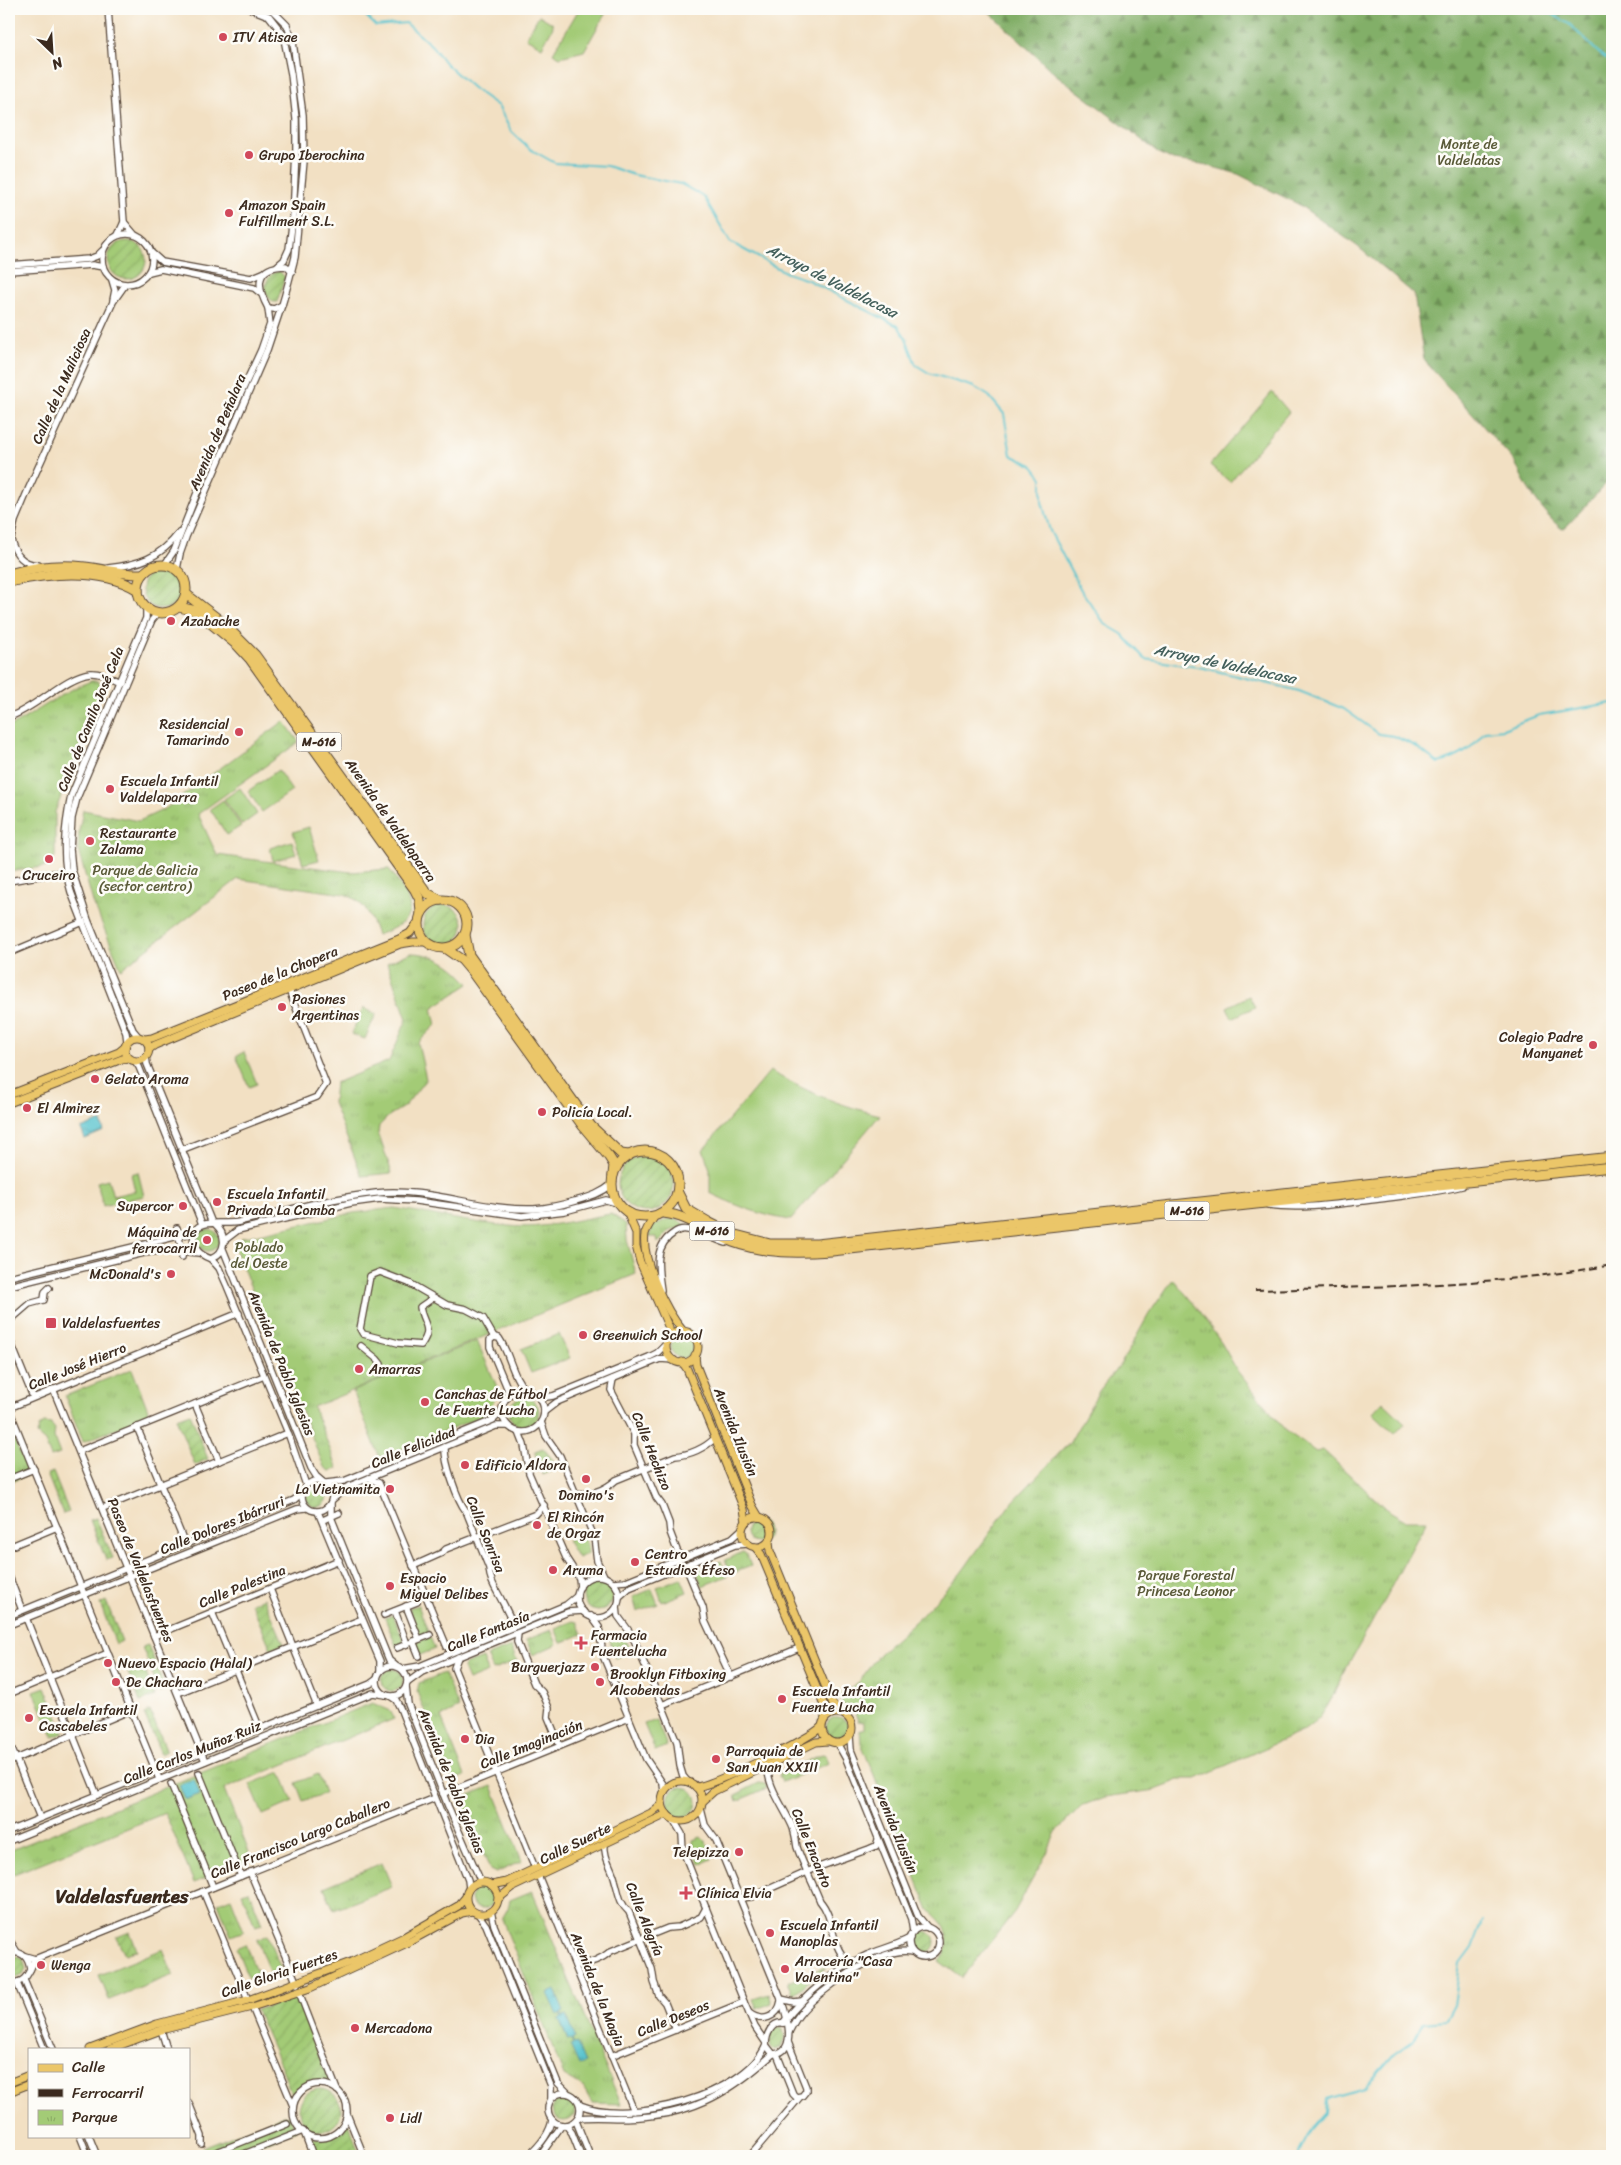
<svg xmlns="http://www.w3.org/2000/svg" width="1621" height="2165" font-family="Sriracha,sans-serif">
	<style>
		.grass { fill: #a3cb76; stroke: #6f7a4a }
		.forest { fill: url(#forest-firs); stroke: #5e6c42 }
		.park { fill: url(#park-tufts); stroke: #6f7a4a }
		.garden { fill: url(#garden-furrows); stroke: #6f7a4a }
		.water { fill: url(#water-ripples); stroke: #487676 }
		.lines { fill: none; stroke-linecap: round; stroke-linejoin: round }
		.stream { stroke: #56c3ce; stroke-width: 2 }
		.minor-casing { stroke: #564537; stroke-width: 8 }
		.major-casing { stroke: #564537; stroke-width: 9 }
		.highway-casing { stroke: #564537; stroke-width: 11 }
		.minor { stroke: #fff; stroke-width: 5.5 }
		.major { stroke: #ebc669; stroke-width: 7 }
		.highway { stroke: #ebc669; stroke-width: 9 }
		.rail { stroke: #3b2a1e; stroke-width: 2; stroke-dasharray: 8 4; stroke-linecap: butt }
		.poi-dot { fill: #d1495b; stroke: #fdfcf7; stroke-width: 2 }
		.labels { text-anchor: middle; stroke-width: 5; stroke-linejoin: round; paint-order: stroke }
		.shield { fill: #fdfcf7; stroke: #75695f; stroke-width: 1 }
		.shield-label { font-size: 12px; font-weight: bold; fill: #3b2a1e }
		.poi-label { font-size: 14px; fill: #3b2a1e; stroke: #fdfcf7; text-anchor: start }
		.park-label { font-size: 14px; fill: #5a5a38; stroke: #fdfcf7 }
		.street-label { font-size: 14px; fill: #3b2a1e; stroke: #fdfcf7 }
		.water-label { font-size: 15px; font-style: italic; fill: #44605c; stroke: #fdfcf7 }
		.district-label { font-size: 19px; font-weight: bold; fill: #3b2a1e; stroke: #fdfcf7 }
	</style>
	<defs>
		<pattern id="forest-firs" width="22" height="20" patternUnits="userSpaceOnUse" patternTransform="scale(1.25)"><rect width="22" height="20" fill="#82af67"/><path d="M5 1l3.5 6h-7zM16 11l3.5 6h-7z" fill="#6c8f54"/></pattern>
		<pattern id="park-tufts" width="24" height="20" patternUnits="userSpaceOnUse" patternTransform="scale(1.25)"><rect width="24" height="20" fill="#a3cb76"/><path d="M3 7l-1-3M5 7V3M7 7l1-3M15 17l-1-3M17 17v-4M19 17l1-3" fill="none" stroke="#8dae66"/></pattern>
		<pattern id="garden-furrows" width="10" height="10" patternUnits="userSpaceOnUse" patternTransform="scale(1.25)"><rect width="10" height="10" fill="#a3cb76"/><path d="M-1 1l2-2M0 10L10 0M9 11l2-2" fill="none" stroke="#8dae66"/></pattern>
		<pattern id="water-ripples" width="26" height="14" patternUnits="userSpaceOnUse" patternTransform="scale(1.25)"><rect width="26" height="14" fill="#56c3ce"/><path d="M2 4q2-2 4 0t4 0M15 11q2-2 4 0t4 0" fill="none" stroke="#489fa7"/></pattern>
	</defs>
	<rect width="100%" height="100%" fill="#fdfcf7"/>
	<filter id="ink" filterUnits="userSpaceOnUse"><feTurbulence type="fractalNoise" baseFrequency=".02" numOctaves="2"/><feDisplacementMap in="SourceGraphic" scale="10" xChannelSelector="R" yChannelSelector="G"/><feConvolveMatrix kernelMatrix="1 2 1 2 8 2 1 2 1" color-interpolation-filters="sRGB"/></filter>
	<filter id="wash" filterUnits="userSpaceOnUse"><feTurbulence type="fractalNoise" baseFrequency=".0096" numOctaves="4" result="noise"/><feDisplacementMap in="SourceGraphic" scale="20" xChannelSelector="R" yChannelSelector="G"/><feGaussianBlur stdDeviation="1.12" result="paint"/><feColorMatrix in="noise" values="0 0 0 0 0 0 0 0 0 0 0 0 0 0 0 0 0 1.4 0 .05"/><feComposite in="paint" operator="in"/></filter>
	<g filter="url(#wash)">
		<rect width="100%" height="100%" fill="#f2e0c3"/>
		<g class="grass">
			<path d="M579 9H608L584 51 560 57 553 53Z"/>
			<path d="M539 15 552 23 553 27 542 47 526 38Z"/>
			<path d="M1272 392 1289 412 1230 482 1210 465Z"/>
			<path d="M278 770 292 791 262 812 248 791Z"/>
			<path d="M240 788 257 814 242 825 224 799Z"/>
			<path d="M223 800 241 826 227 835 210 809Z"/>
			<path d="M309 827 319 860 303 864 293 832Z"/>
			<path d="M292 841 296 854 273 861 270 848Z"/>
			<path d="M1249 996 1255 1007 1232 1018 1227 1007Z"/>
			<path d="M363 1008 376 1014 365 1039 351 1034Z"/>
			<path d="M244 1052 257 1084 249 1087 236 1056Z"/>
			<path d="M770 1071C807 1092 838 1105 880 1115L791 1220C762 1216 737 1206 710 1193V1169L703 1150Z"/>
			<path d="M138 1172 144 1196 103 1206 97 1182 108 1179 113 1196 135 1191 131 1174Z"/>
			<path d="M559 1334 570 1358 531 1373 521 1349Z"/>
			<circle cx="682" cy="1347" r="11"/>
			<path d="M477 1341 498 1389 489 1413 380 1458 353 1391Z"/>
			<path d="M1383 1402 1405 1423 1395 1434 1373 1413Z"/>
			<path d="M44 1423 51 1424 55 1429 54 1438 60 1454 51 1457 45 1442 37 1435 39 1427Z"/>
			<path d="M281 1772 293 1802 263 1815 250 1784Z"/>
			<path d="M318 1774 325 1793 303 1801 296 1783Z"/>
			<circle cx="482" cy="1898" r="11"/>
		</g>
		<path class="forest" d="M986 9H1612V477L1565 528 1562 529C1541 512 1525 486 1515 462L1424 360 1414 294 1357 246 1298 204 1238 174 1202 164 1173 160 1159 153 1054 73Z"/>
		<g class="park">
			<path d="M91 681H98L103 689 55 812V857L48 866 9 872V727C36 713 63 691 91 681Z"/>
			<path d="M284 721 299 742 198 814 217 855 351 872 389 869C414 903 423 919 377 935 370 916 365 901 344 894L238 879 121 969 93 902 78 850 79 831 83 810 139 821 165 809Z"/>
			<path d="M410 953C435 953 454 965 469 984L432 1008 436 1025 418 1043 426 1079 405 1106 390 1115 379 1126 378 1133 392 1173 362 1176 333 1103 335 1083 389 1061 407 1019 387 963Z"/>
			<path d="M394 1208C432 1214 470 1223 509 1226 543 1230 578 1219 611 1214L626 1224 627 1240 636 1274 313 1407 338 1469 330 1471 324 1467 234 1246 241 1238 353 1213Z"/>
			<path d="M667 1219H674L687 1225 670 1231 658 1243 657 1237H649L652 1227Z"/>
			<path d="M1173 1279 1194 1304 1222 1344 1238 1372 1285 1430 1316 1452 1323 1450 1386 1509 1405 1520H1427C1400 1570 1374 1620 1346 1669 1331 1695 1331 1712 1303 1731L1196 1779H1177L1169 1785 1155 1790 1105 1797 1081 1806 1056 1832 1047 1853 1015 1911 962 1978 939 1961C947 1954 950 1939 945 1928 942 1922 934 1915 929 1910L861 1743 860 1729H864V1722L858 1721 854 1711 842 1704 839 1695 859 1682 878 1655 922 1615 961 1573 1009 1506 1070 1442 1099 1391 1122 1362 1149 1314Z"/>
			<path d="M132 1369 150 1415 83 1442 65 1396Z"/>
			<path d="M9 1428 29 1474 9 1483Z"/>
			<path d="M543 1448 554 1461 552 1463 555 1470 543 1475 540 1467 537 1468 535 1451Z"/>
			<path d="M582 1534 587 1545V1554L578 1558 567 1540Z"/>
			<path d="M743 1552 746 1554 751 1566 731 1574 725 1560Z"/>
			<path d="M721 1561 727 1576 702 1586 696 1571Z"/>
			<path d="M681 1578 687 1592 662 1602 657 1587Z"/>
			<path d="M652 1589 658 1604 637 1612 633 1597Z"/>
			<path d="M418 1605 429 1634 420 1637 409 1608Z"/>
			<path d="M393 1615 405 1643 396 1646 385 1618Z"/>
			<path d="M573 1621 577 1622 582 1634 561 1643 555 1628Z"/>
			<path d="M551 1630 557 1644 533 1655 526 1640Z"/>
			<path d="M618 1633 625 1640 631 1652 615 1658 611 1647 610 1636Z"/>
			<path d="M430 1637 435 1649 420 1655 415 1643Z"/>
			<path d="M511 1647 517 1661 493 1670 487 1656Z"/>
			<path d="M483 1658 488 1672 468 1680 463 1668 464 1665Z"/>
			<path d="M143 1666 155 1696 140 1702 128 1672Z"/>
			<path d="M444 1673 459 1708 441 1717 465 1776 453 1780 417 1692 419 1683Z"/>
			<path d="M45 1687 64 1733 53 1737 34 1691Z"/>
			<path d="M372 1703 391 1711 394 1719 224 1789 252 1860 194 1883 165 1813 9 1876V1851Z"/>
			<path d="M656 1720 667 1746 655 1751 644 1724Z"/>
			<path d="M822 1754 826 1755 829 1763 782 1782 779 1776 781 1773Z"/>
			<path d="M759 1783 765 1784 767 1788 737 1801 735 1795Z"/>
			<path d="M492 1786 522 1861 496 1873 490 1870 461 1798Z"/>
			<path d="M701 1837 709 1846 712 1859 700 1864 694 1852 693 1840Z"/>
			<path d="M382 1863 392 1887 334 1910 324 1887Z"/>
			<path d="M249 1891 262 1924 255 1926 242 1893Z"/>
			<path d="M532 1891 621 2104 592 2103 583 2087 564 2076 502 1919 508 1908 510 1900Z"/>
			<path d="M231 1898 244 1931 231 1936 218 1903Z"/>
			<path d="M267 1935 281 1969 270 1974 257 1940Z"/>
			<path d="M245 1944 259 1978 250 1982 236 1948Z"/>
			<path d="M163 1949 173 1975 109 2000 99 1975Z"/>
			<path d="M828 1966 796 1992 793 1993 788 1982Z"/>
			<path d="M769 1994 772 2003 757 2009 753 1999Z"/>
		</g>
		<g class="garden">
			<circle cx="127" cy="260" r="19"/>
			<path d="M279 271 285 277 277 302H273L266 294C264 284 268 273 279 271Z"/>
			<circle cx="162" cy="589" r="20"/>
			<circle cx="443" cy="925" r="20"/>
			<circle cx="646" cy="1184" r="28"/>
			<circle cx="208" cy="1240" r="11"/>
			<circle cx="524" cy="1412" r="15"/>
			<path d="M190 1413 208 1459 195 1465 176 1418Z"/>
			<path d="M53 1472 69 1512 63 1514 47 1474Z"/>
			<circle cx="317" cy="1496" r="11"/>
			<path d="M96 1518 113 1558 106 1560 90 1520Z"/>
			<circle cx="757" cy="1532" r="11"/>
			<circle cx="598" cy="1596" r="15"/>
			<path d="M264 1598 284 1644 271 1649 251 1603Z"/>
			<path d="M106 1601 122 1641 116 1644 100 1604Z"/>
			<path d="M148 1645 166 1690 160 1693 142 1647Z"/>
			<circle cx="392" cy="1680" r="11"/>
			<path d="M150 1711 167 1751 161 1754 144 1714Z"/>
			<circle cx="837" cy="1728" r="11"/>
			<circle cx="682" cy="1802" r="15"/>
			<circle cx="924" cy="1942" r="11"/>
			<path d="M130 1932 137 1950 125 1954 116 1937Z"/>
			<path d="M16 1956 23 1959 26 1969 23 1975 16 1978 9 1977V1958Z"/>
			<path d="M297 1997 324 2069 326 2068 333 2084C315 2077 301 2084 293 2100L283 2071 256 2010Z"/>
			<path d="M778 2027H782L785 2036 781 2047 776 2050 772 2049C768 2041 770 2032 778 2027Z"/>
			<circle cx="320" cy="2110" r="21"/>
			<circle cx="564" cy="2109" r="12"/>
			<path d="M285 2115 289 2116 296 2130 230 2156H183Z"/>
			<path d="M348 2120 360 2156H317L308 2137C324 2142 340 2137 348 2120Z"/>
		</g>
		<g class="water">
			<path d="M101 1121 104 1131 85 1139 81 1129Z"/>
			<path d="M194 1779 200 1794 185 1800 179 1785Z"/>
			<path d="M555 1990 564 2012 561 2013 563 2017 567 2016 575 2037 572 2039 574 2044 577 2043 585 2063 579 2065 570 2045 573 2044 571 2039 568 2040 559 2019 562 2018 560 2014 558 2015 548 1993Z"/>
		</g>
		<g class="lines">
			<g class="stream">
				<path d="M359 9 376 26 406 23 432 46 446 64 474 89 498 106 511 131 530 149 555 163 607 166 634 175 681 184 704 197 730 242 787 273 808 280 898 326 906 338 916 365 929 373 974 387 989 396 1004 414 1011 455 1032 465 1042 478V502L1050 531 1081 590 1105 624 1122 634 1145 659 1204 668 1299 691 1344 709 1379 734 1394 736 1417 747 1438 763C1461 758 1471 749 1485 731L1503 729 1539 715 1612 703"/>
				<path d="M1543 9 1569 24 1601 55 1612 62"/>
				<path d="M1299 2156V2153L1312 2128 1325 2113 1326 2100 1364 2089 1395 2053 1413 2040 1422 2022 1446 2020 1454 2005 1460 1964 1472 1948 1482 1921"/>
			</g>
		</g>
	</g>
	<g filter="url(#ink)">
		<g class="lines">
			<g class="minor-casing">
				<g id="minor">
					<path d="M108 9 124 222 118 235"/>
					<path d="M251 9 269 16 283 34 291 74 296 119V151L293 217 289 249 284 260 277 266"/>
					<path d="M271 9 287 25 293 42 303 115 304 161 295 257C291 273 287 289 282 305L274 309 268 308C256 286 255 266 286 266L292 272"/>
					<path d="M124 222 135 235"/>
					<circle cx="127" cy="259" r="25"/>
					<path d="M153 254 162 262 251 278 263 273"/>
					<path d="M9 265 89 259 97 256 102 251"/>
					<path d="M9 271 92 265 103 267"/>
					<path d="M149 272 161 269 254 288 260 293"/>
					<path d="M112 280 115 290 113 300"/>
					<path d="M11 540C15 554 22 564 38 565"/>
					<path d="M9 547 15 521 28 490 113 302 125 285"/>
					<path d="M165 564 174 551 210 460 261 350 270 324 268 308"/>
					<path d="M108 568C138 565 160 558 179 533"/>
					<path d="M177 569 180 554 186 537 267 350 282 305"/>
					<path d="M9 717C36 708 65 676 90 673 100 672 111 678 120 682"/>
					<path d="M9 881 68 871"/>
					<path d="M9 953 83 922"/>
					<path d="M138 1036 133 1030 88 920 72 870 70 849 72 818 77 798 152 620 158 613"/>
					<path d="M127 1041 126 1033 71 892C61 860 64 829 71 796L146 618V608"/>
					<path d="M146 1057 147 1064 212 1223"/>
					<path d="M135 1061 139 1067 202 1224"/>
					<path d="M181 1150 317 1097 326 1084 289 990"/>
					<path d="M1268 1205C1304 1210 1343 1203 1379 1199 1407 1195 1435 1193 1462 1186"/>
					<path d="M215 1224C227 1235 227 1252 211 1259 197 1254 189 1244 196 1229 205 1219 225 1225 239 1222 284 1211 330 1198 376 1193 429 1187 481 1211 534 1209 548 1208 562 1205 575 1201 589 1197 601 1194 612 1184"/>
					<path d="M177 1228 182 1251V1257"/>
					<path d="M225 1240 238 1230 351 1203 380 1199 416 1201 522 1216 565 1211 606 1200 617 1203"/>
					<path d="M223 1249 311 1468 316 1476 324 1483"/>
					<path d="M211 1259 219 1268 227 1286 288 1433 306 1485"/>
					<path d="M9 1277 195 1232"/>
					<path d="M9 1286 144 1253 168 1250 199 1253"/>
					<path d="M661 1290C658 1269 653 1246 674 1233 678 1230 683 1229 688 1230 701 1232 714 1239 726 1243"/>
					<path d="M433 1298 420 1307C422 1323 434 1328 421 1345L398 1343 363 1334 360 1329 370 1276 380 1272 409 1283 447 1305 466 1309 483 1318 494 1337"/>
					<path d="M14 1317 29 1304 44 1300 45 1292 49 1288"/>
					<path d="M494 1337 490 1340V1347L508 1390 507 1398"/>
					<path d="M494 1337 499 1338C510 1354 512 1377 526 1391"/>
					<path d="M9 1338 33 1397"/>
					<path d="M361 1346 377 1359 381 1364 379 1373"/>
					<path d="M613 1379 611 1390 634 1434V1445L656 1497 662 1505 669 1523 670 1532 678 1553 686 1557"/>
					<path d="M53 1389 205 1761"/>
					<circle cx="523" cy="1411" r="21"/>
					<path d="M540 1398 553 1396 649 1357 657 1353 667 1343"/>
					<path d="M195 1404 219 1461"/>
					<path d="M9 1408 239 1313"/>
					<path d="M9 1409 159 1779"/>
					<path d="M544 1412 557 1402 660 1359 674 1360"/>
					<path d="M541 1422 546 1436 560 1456 594 1537 597 1561 604 1576"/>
					<path d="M137 1427 185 1544"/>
					<path d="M519 1432 524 1445 529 1473 566 1558 579 1578 580 1587"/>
					<path d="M445 1447C444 1461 457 1500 466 1511L489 1568C490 1582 496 1589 502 1601 507 1610 509 1618 516 1626"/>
					<path d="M79 1451 264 1376"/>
					<path d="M369 1478 379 1483 447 1647"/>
					<path d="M9 1479 34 1469"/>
					<circle cx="317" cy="1496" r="15"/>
					<path d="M326 1483 344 1481 493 1420 503 1411"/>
					<path d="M576 1493C589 1496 605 1490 616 1480L675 1456C690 1455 705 1448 715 1438"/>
					<path d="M332 1500 347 1487 496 1426H508"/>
					<path d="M331 1503V1517L389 1660 396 1666"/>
					<path d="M103 1508 288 1433"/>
					<path d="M318 1512 380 1661V1671"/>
					<path d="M323 1520 339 1513"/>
					<path d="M9 1547 57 1527"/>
					<path d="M690 1563 688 1572 703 1608 705 1621 731 1677"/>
					<path d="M413 1566 442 1553 446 1549 536 1514 544 1505"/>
					<path d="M9 1576 22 1610"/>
					<circle cx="598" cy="1597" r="21"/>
					<path d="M613 1582 626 1581 732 1538 742 1529"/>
					<path d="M270 1589 317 1706"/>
					<path d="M619 1597 629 1588 735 1545 748 1544"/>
					<path d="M406 1606 419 1639"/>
					<path d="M617 1606 618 1616 632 1635 662 1705 677 1742 680 1766 683 1776 688 1782"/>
					<path d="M395 1611 407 1644"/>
					<path d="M212 1612 260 1729"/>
					<path d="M384 1615 417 1602"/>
					<path d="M9 1616 294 1500 302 1493"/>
					<path d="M591 1616 599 1627 603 1656 629 1718 646 1759 663 1784 664 1792"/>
					<path d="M26 1618 97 1795"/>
					<path d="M9 1625 297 1509 306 1508"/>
					<path d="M518 1633 517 1642 534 1684 542 1692 549 1708 548 1717 560 1746"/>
					<path d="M154 1636 339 1560"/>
					<path d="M413 1641 419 1656"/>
					<path d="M397 1648 430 1635"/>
					<path d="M458 1657 454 1668 535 1868"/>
					<circle cx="392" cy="1681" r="15"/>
					<path d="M402 1669 420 1666 566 1605 577 1596"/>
					<path d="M407 1683 422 1672 568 1612 583 1611"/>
					<path d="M406 1687 408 1704 448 1806 481 1882"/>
					<path d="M178 1693 362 1619"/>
					<path d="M9 1694 108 1653"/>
					<path d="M390 1696 396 1700 400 1708 468 1880 469 1888"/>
					<path d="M662 1705 799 1648"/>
					<path d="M850 1736 851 1750 918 1916 928 1928"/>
					<path d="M9 1742 40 1818"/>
					<path d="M837 1743 846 1759 911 1919 913 1932"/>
					<path d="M9 1762 131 1710"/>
					<path d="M769 1764C763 1781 787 1812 793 1828 795 1834 796 1840 797 1847 803 1865 813 1883 820 1901 836 1919 830 1953 852 1963"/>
					<path d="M199 1773 241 1876"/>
					<path d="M171 1784 213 1887"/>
					<path d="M443 1794 629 1718"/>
					<path d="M701 1809 705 1825 716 1840 781 1999 794 2002 802 2001"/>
					<path d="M673 1819 682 1834 683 1851 744 2002 755 2027 766 2043"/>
					<path d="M9 1831 370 1684 377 1679"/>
					<path d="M9 1841 373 1693 386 1695"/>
					<path d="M605 1843C603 1857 612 1867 615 1880 619 1893 619 1903 629 1912L652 1969 654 1982 659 1996 665 2003 676 2030"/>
					<path d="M250 1872 297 1984"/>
					<path d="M538 1875 634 2111"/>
					<path d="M203 1891 248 2000"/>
					<path d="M740 1898 751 1897 816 1868 869 1849 876 1846 878 1840"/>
					<path d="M491 1911 494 1925 558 2083 567 2092"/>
					<path d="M478 1914 486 1925 551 2086V2098"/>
					<circle cx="924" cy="1942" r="15"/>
					<path d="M9 1939 17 1952"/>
					<path d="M9 1953C22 1951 28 1956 30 1969"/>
					<path d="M25 1956 35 1959 435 1798"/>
					<path d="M575 1965C588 1964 601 1960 611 1951L668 1928 679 1927 701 1917 706 1908"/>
					<path d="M24 1980 53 2049"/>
					<path d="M9 1982C26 1985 29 1972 35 1959"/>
					<path d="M17 1983 44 2049"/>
					<path d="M299 1992 337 2090"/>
					<path d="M781 1999C786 2013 799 2053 773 2054L766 2045C766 2034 772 2021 784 2023"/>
					<path d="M252 2007 293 2106"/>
					<path d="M749 2013C762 2023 778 2018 781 2001"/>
					<path d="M783 2023C805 1995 834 1970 867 1955 881 1949 896 1946 910 1938"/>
					<path d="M161 2030 167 2049"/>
					<path d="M789 2032C792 2026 795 2020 799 2015 817 1991 882 1945 912 1952"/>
					<path d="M777 2054 793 2094 796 2097 802 2096 806 2091V2087L788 2042"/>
					<path d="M611 2056 744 2002"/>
					<circle cx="320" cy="2111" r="27"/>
					<circle cx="564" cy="2109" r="16"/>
					<path d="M189 2103 202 2136V2144"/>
					<path d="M580 2105C629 2125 745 2096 766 2045"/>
					<path d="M347 2114 364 2156"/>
					<path d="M578 2118C598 2116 619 2119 640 2117 696 2113 732 2091 773 2054"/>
					<path d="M576 2121 590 2156"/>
					<path d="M566 2125 572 2133 581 2156"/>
					<path d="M304 2132 313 2156"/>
					<path d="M80 2136 88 2156"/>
					<path d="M89 2136 97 2156"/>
					<path d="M207 2156 287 2124"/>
					<path d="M239 2156 303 2131"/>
					<path d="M528 2156C538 2147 550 2134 552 2120"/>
					<path d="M540 2156 562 2125"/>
					<path d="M750 2156 800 2097"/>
				</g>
			</g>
			<g class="major-casing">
				<g id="major">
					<circle cx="137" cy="1049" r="12"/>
					<path d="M145 1039 152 1038 399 939 410 933 419 921"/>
					<path d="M149 1049 155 1045 400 944 413 942H426"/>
					<path d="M9 1095 119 1052 125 1047"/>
					<path d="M9 1103 122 1059 128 1058"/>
					<path d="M627 1212 636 1233V1246L640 1262 669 1328 670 1337"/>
					<path d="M655 1216C651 1222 647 1227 645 1234 641 1260 666 1311 683 1331"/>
					<circle cx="682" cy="1347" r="16"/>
					<path d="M695 1355 696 1365 752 1505 759 1517"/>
					<path d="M682 1362 687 1369 744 1509 746 1522"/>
					<circle cx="757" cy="1532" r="15"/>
					<path d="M769 1541 770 1551 833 1705 841 1713"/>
					<path d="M755 1547 761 1554 825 1708V1718"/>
					<circle cx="837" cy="1728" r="15"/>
					<circle cx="682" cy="1801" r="20"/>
					<path d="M696 1787C713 1785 810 1739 821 1727"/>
					<path d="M702 1802 714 1791 816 1742 828 1741"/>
					<circle cx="482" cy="1898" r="16"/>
					<path d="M492 1885 507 1882 651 1813 662 1804"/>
					<path d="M498 1899 513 1887 667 1814"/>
					<path d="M90 2049 157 2024 248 2000 351 1962 402 1938 458 1906 465 1898"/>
					<path d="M110 2049 161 2030 252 2007 310 1988 407 1943 462 1913 472 1911"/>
					<path d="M9 2083 29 2075"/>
					<path d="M9 2092 29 2084"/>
				</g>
			</g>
			<g class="highway-casing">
				<g id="highway">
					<circle cx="162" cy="589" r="24"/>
					<path d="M9 574C33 567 60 564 85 567 105 569 123 575 143 574"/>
					<path d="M9 582C49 573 101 567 138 590"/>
					<path d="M186 594 222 622 255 655 427 893 440 900"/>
					<path d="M179 607 196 611 237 645 250 659 415 890 420 900 421 913"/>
					<circle cx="443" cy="924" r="24"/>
					<path d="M465 935 469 955 591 1126 621 1154 629 1155"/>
					<path d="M446 949 462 960 472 972 583 1126 609 1157 614 1165 613 1175"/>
					<circle cx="645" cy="1184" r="33"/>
					<path d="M678 1193 686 1209 710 1223 732 1234 770 1244H817L1612 1157"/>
					<path d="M663 1213C690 1216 709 1233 733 1242 766 1254 798 1253 832 1251L1256 1204 1612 1167"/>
				</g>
			</g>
			<use href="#minor" class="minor"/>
			<use href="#major" class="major"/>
			<use href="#highway" class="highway"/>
			<path class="rail" d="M1255 1290C1375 1287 1494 1286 1612 1265"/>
		</g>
	</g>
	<g class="poi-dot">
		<circle cx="223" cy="37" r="5"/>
		<circle cx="249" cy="155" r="5"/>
		<circle cx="229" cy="213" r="5"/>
		<circle cx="171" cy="621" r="5"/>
		<circle cx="239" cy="732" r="5"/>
		<circle cx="110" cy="789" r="5"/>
		<circle cx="90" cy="841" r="5"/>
		<circle cx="49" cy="859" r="5"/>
		<circle cx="282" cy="1007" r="5"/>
		<circle cx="1593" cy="1045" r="5"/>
		<circle cx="95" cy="1079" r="5"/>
		<circle cx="27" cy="1108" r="5"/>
		<circle cx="542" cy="1112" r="5"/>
		<circle cx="217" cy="1202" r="5"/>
		<circle cx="183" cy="1206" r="5"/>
		<circle cx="207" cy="1240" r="5"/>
		<circle cx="171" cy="1274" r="5"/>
		<rect x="45" y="1317" width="12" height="12" rx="2.5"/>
		<circle cx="583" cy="1335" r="5"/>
		<circle cx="359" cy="1369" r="5"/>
		<circle cx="425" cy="1402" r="5"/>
		<circle cx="465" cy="1465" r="5"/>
		<circle cx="586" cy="1479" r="5"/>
		<circle cx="390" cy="1489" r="5"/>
		<circle cx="537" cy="1525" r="5"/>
		<circle cx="635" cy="1562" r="5"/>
		<circle cx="553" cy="1570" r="5"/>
		<circle cx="390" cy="1586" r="5"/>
		<path d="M578.5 1635.5h5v5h5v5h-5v5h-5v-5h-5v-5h5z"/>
		<circle cx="108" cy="1663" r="5"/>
		<circle cx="595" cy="1667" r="5"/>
		<circle cx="116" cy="1682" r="5"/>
		<circle cx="600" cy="1682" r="5"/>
		<circle cx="782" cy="1699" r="5"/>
		<circle cx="29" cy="1718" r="5"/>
		<circle cx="465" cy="1739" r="5"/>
		<circle cx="716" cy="1759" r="5"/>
		<circle cx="739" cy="1852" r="5"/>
		<path d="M683.5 1885.5h5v5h5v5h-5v5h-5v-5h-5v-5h5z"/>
		<circle cx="770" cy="1933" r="5"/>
		<circle cx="41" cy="1965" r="5"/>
		<circle cx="785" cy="1969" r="5"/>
		<circle cx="355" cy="2028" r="5"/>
		<circle cx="390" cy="2118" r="5"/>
	</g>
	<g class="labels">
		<g class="shield">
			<rect x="296.5" y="732.5" width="45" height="19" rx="4"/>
			<rect x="1164.5" y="1201.5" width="45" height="19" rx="4"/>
			<rect x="689.5" y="1221.5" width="45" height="19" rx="4"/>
		</g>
		<g class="shield-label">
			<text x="319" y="746">M-616</text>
			<text x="1187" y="1215">M-616</text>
			<text x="712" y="1235">M-616</text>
		</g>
		<g class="poi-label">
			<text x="233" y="42">ITV Atisae</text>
			<text x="259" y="160">Grupo Iberochina</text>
			<text x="239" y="210">Amazon Spain<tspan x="239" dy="16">Fulfillment S.L.</tspan></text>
			<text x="181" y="626">Azabache</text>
			<text x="229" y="729" text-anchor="end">Residencial<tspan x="229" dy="16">Tamarindo</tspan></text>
			<text x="120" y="786">Escuela Infantil<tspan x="120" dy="16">Valdelaparra</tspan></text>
			<text x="100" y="838">Restaurante<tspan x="100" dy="16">Zalama</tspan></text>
			<text x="49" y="880" text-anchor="middle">Cruceiro</text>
			<text x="292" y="1004">Pasiones<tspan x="292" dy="16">Argentinas</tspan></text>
			<text x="1583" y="1042" text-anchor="end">Colegio Padre<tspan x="1583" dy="16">Manyanet</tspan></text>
			<text x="105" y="1084">Gelato Aroma</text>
			<text x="37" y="1113">El Almirez</text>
			<text x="552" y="1117">Policía Local.</text>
			<text x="227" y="1199">Escuela Infantil<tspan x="227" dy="16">Privada La Comba</tspan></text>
			<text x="173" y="1211" text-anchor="end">Supercor</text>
			<text x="197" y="1237" text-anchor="end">Máquina de<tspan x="197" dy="16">ferrocarril</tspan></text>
			<text x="161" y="1279" text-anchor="end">McDonald's</text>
			<text x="62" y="1328">Valdelasfuentes</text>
			<text x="593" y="1340">Greenwich School</text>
			<text x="369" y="1374">Amarras</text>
			<text x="435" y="1399">Canchas de Fútbol<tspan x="435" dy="16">de Fuente Lucha</tspan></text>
			<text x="475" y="1470">Edificio Aldora</text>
			<text x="380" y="1494" text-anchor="end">La Vietnamita</text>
			<text x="586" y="1500" text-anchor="middle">Domino's</text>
			<text x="547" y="1522">El Rincón<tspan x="547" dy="16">de Orgaz</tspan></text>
			<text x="645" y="1559">Centro<tspan x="645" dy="16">Estudios Éfeso</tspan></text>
			<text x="563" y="1575">Aruma</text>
			<text x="400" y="1583">Espacio<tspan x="400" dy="16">Miguel Delibes</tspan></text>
			<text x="591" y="1640">Farmacia<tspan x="591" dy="16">Fuentelucha</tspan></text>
			<text x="118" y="1668">Nuevo Espacio (Halal)</text>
			<text x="585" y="1672" text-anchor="end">Burguerjazz</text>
			<text x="610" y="1679">Brooklyn Fitboxing<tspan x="610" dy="16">Alcobendas</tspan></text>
			<text x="126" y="1687">De Chachara</text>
			<text x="792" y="1696">Escuela Infantil<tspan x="792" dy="16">Fuente Lucha</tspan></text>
			<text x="39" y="1715">Escuela Infantil<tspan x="39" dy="16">Cascabeles</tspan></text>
			<text x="475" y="1744">Dia</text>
			<text x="726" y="1756">Parroquia de<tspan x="726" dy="16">San Juan XXIII</tspan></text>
			<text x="729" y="1857" text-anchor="end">Telepizza</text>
			<text x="697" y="1898">Clínica Elvia</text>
			<text x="780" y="1930">Escuela Infantil<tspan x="780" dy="16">Manoplas</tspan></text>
			<text x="795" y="1966">Arrocería "Casa<tspan x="795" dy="16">Valentina"</tspan></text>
			<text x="51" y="1970">Wenga</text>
			<text x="365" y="2033">Mercadona</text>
			<text x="400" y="2123">Lidl</text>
		</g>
		<g class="park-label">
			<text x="1469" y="149">Monte de<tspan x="1469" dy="16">Valdelatas</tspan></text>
			<text x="145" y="875">Parque de Galicia<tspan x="145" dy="16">(sector centro)</tspan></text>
			<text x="259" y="1252">Poblado<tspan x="259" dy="16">del Oeste</tspan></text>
			<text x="1186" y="1580">Parque Forestal<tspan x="1186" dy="16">Princesa Leonor</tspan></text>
		</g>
		<g class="street-label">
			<text transform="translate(61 386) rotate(-66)" y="5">Calle de la Maliciosa</text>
			<text transform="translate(217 432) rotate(-67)" y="5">Avenida de Peñalara</text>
			<text transform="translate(90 719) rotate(-68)" y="5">Calle de Camilo José Cela</text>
			<text transform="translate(391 820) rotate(55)" y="5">Avenida de Valdelaparra</text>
			<text transform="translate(280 973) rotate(-22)" y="5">Paseo de la Chopera</text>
			<text transform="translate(282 1363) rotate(68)" y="5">Avenida de Pablo Iglesias</text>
			<text transform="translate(77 1366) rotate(-22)" y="5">Calle José Hierro</text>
			<text transform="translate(736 1432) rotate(68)" y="5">Avenida Ilusión</text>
			<text transform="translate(413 1447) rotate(-22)" y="5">Calle Felicidad</text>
			<text transform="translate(652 1451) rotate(68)" y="5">Calle Hechizo</text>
			<text transform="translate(222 1525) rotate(-22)" y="5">Calle Dolores Ibárruri</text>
			<text transform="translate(486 1534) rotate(68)" y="5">Calle Sonrisa</text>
			<text transform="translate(141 1570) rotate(68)" y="5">Paseo de Valdelasfuentes</text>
			<text transform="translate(242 1586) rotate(-22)" y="5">Calle Palestina</text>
			<text transform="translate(488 1631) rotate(-22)" y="5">Calle Fantasía</text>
			<text transform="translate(531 1744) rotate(-22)" y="5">Calle Imaginación</text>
			<text transform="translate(192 1752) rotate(-22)" y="5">Calle Carlos Muñoz Ruiz</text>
			<text transform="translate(452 1781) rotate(68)" y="5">Avenida de Pablo Iglesias</text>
			<text transform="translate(896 1829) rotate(68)" y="5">Avenida Ilusión</text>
			<text transform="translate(300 1838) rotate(-22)" y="5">Calle Francisco Largo Caballero</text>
			<text transform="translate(575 1843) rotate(-26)" y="5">Calle Suerte</text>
			<text transform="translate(812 1848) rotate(68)" y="5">Calle Encanto</text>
			<text transform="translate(645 1919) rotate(68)" y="5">Calle Alegría</text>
			<text transform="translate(279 1973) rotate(-19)" y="5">Calle Gloria Fuertes</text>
			<text transform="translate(598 1989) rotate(68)" y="5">Avenida de la Magia</text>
			<text transform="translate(673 2018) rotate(-22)" y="5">Calle Deseos</text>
		</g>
		<g class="water-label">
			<text transform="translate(832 281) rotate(27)" y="5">Arroyo de Valdelacasa</text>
			<text transform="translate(1225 664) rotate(12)" y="5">Arroyo de Valdelacasa</text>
		</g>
		<g class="district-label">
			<text x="122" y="1903">Valdelasfuentes</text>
		</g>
	</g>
	<rect width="1621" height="2165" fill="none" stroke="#fdfcf7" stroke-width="30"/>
	<rect x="28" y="2048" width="162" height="90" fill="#fdfcf7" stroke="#afa8a0"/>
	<rect x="38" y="2064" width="25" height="8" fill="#ebc669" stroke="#afa8a0"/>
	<text x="72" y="2072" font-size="15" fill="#3b2a1e">Calle</text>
	<rect x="38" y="2089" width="25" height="8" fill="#3b2a1e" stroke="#afa8a0"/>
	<text x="72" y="2098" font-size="15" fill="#3b2a1e">Ferrocarril</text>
	<rect x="38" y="2110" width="25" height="15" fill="url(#park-tufts)" stroke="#afa8a0"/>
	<text x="72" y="2122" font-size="15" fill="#3b2a1e">Parque</text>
	<g transform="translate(52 52) rotate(155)" stroke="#fdfcf7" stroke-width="4" paint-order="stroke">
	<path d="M0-4L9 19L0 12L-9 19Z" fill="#3b2a1e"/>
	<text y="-8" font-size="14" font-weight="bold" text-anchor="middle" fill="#3b2a1e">N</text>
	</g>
</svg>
